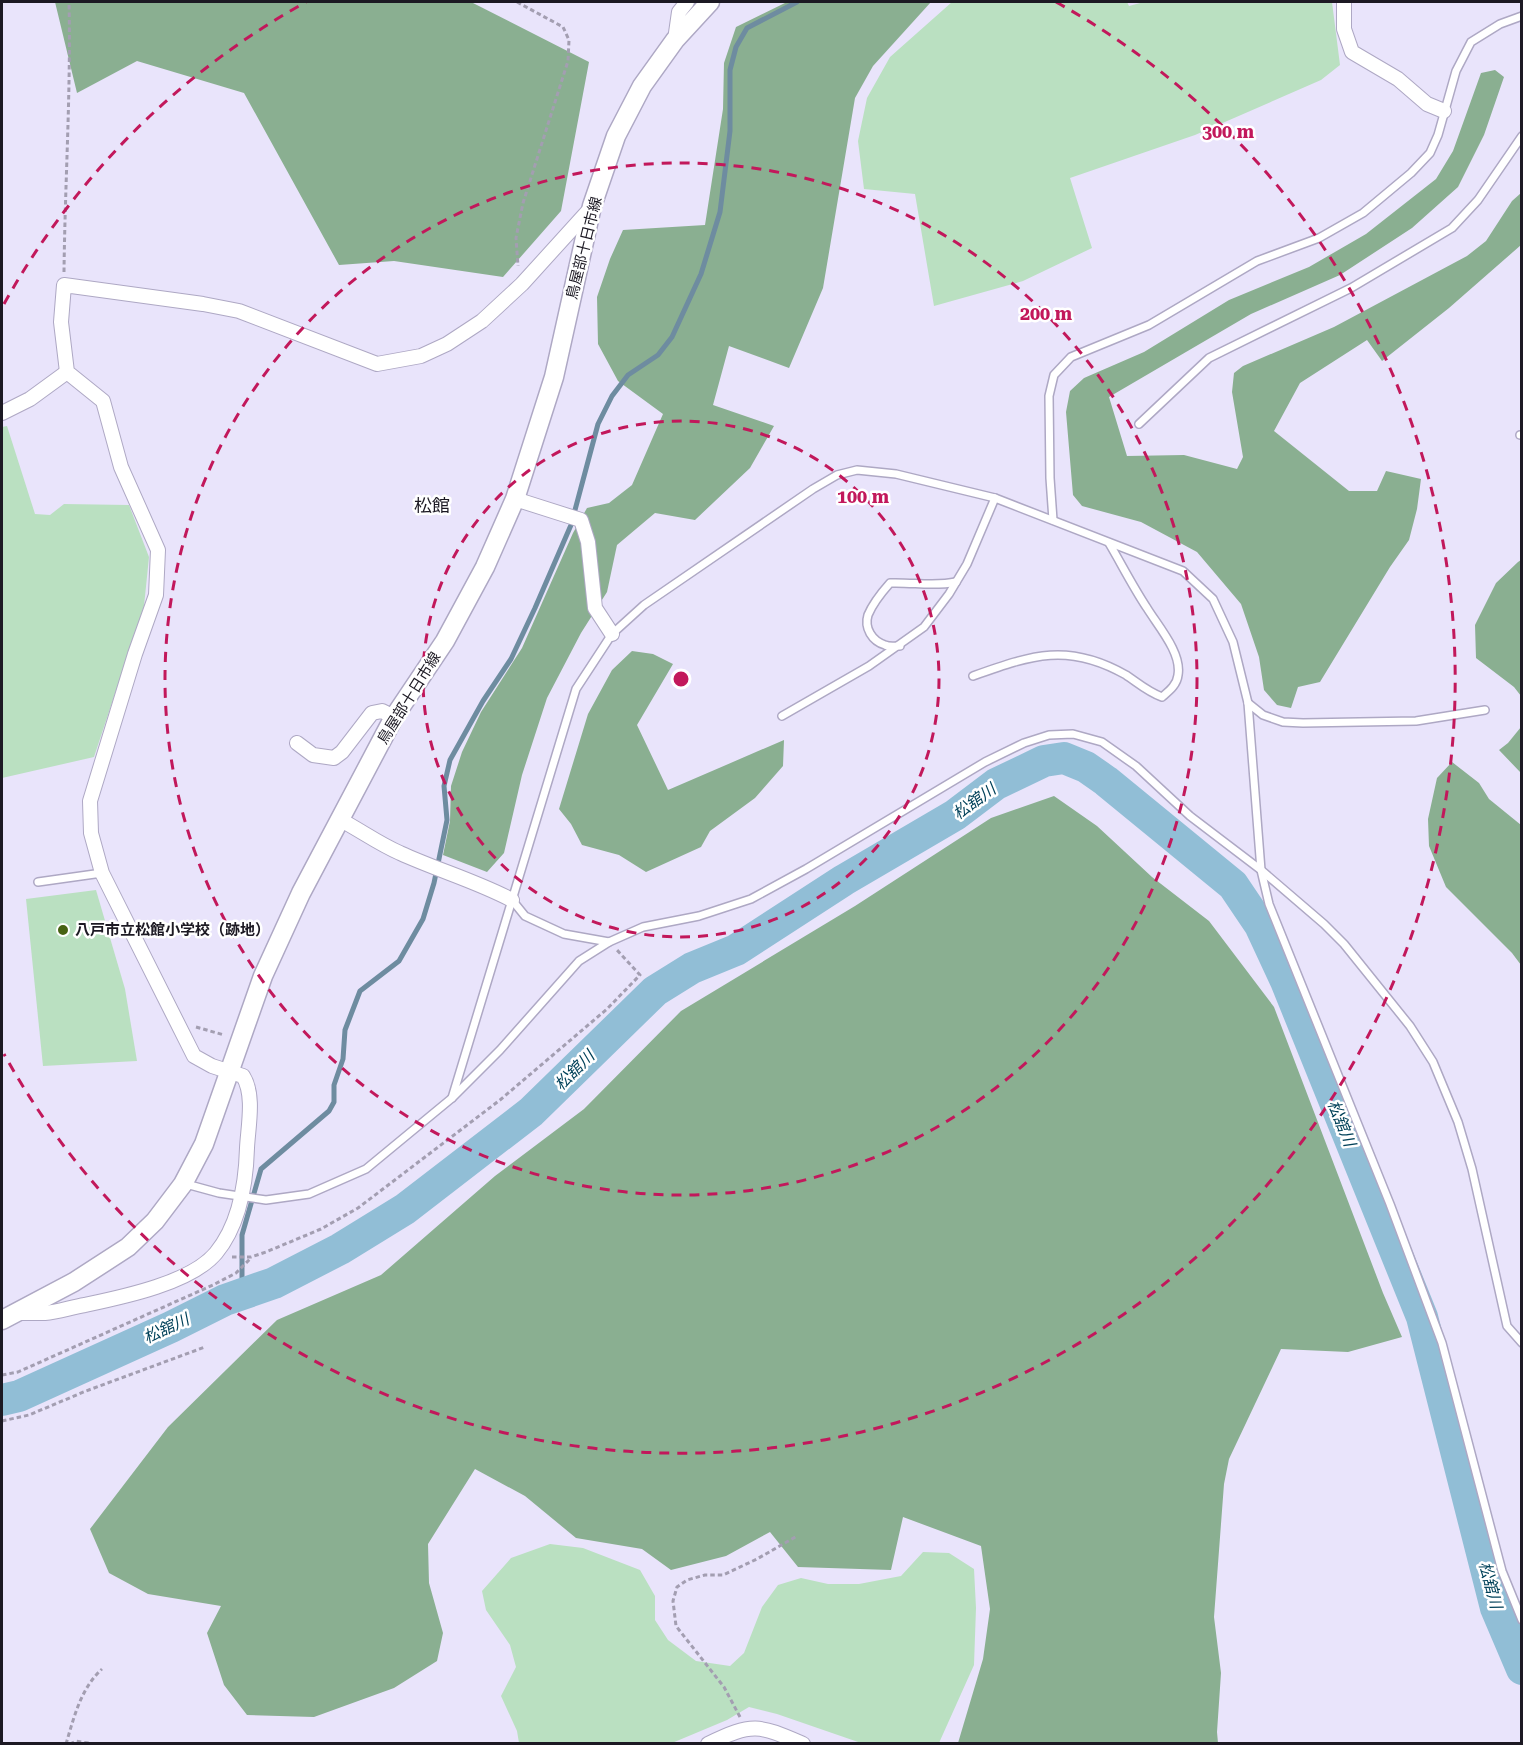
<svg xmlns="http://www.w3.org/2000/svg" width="1523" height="1745" font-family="'Roboto Serif','Noto Sans JP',serif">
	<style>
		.green { fill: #bae0c1 }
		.forest { fill: #8aaf91 }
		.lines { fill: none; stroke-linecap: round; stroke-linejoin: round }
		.stream { stroke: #6e8ca0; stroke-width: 5 }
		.river { stroke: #91bed6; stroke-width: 32 }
		.lane-casing { stroke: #aea8c4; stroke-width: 10 }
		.street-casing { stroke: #aea8c4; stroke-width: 16 }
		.secondary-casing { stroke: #aea8c4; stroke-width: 21 }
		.path { stroke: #a39eb1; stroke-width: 3; stroke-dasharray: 4.5 3; stroke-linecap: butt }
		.lane { stroke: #fff; stroke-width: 7 }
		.street { stroke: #fff; stroke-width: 14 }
		.secondary { stroke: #fff; stroke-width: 18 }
		.ring { fill: none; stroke: #c2185b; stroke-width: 3; stroke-dasharray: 10 8 }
		.poi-dot { fill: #476213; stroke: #fff; stroke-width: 2 }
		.labels { text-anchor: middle; stroke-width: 5; stroke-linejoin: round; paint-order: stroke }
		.street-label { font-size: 15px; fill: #1c1923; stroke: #fff }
		.poi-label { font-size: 15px; font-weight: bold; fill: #1c1923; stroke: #fff; text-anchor: start }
		.water-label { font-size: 16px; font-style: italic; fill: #014159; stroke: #fff }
		.quarter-label { font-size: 18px; fill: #1c1923; stroke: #fff }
		.centre { fill: #c2185b; stroke: #fff; stroke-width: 3 }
		.ring-label { font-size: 18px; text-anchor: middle; font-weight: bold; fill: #c2185b; stroke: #fff; stroke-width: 5; stroke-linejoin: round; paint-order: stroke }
	</style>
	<rect width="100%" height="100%" fill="#e9e4fb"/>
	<g class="green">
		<path d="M952 2H1127L1129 6 1144 2H1332L1340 65 1321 80 1195 135 1070 178 1092 248 1023 281 934 306 915 194 864 189 858 141 867 98 890 57Z"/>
		<path d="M7 426 35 514 50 515 64 504 129 505 149 557 144 606 94 757 2 778V427Z"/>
		<path d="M96 890 125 989 137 1061 43 1066 26 899Z"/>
		<path d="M550 1544 583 1548 640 1570 655 1596V1620L668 1640 696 1661 730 1666 744 1653 762 1607 778 1585 801 1578 828 1584H859L901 1576 923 1552 949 1553 974 1569 976 1608 974 1665 939 1743H861L777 1714 749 1707 727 1720 672 1743H519L517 1731 501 1696 516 1667 510 1645 486 1610 482 1591 511 1558Z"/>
	</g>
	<g class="forest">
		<path d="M55 2H471L589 62 561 211 503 277 394 261 339 265 244 93 137 61 77 93Z"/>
		<path d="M787 2H931L873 66 855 98 823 288 789 368 729 346 713 405 774 426 750 468 695 520 655 513 617 545 607 592 581 633 547 698 522 775 504 853 487 872 443 855 450 821 451 786 462 752 481 712 522 648 573 533 587 508 609 503 632 485 663 414 618 381 598 344 597 297 610 259 623 230 705 225 723 109 724 63 736 27Z"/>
		<path d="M1495 70 1504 77 1484 135 1458 187 1412 228 1340 275 1251 314 1109 397 1127 456 1184 455 1237 469 1243 457 1232 392 1234 373 1243 366 1334 327 1467 256 1486 241 1512 201 1521 193V245L1449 308 1382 361 1367 340 1300 383 1274 431 1349 491H1377L1386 471 1421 479 1417 509 1409 540 1390 567 1320 682 1298 687 1291 708 1277 705 1264 690 1259 657 1241 604 1197 552 1141 522 1082 506 1073 495 1066 412 1070 391 1084 378 1144 352 1229 300 1309 267 1366 234 1436 179 1453 151 1481 73Z"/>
		<path d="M1521 560H1522L1521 696 1514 687 1476 658 1475 625 1496 583 1518 562Z"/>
		<path d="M632 651 653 654 673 664 637 725 668 790 784 740 783 766 755 798 710 831 701 847 646 872 619 855 582 845 571 824 559 809 588 714 612 670Z"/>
		<path d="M1521 727V773L1499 750 1508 743Z"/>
		<path d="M1452 762 1479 783 1489 799 1521 825V965L1512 953 1446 887 1429 846 1428 819 1437 778Z"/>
		<path d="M1054 796 1097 826 1152 877 1209 921 1274 1007 1383 1293 1402 1337 1348 1352 1281 1349 1229 1459 1224 1484 1214 1617 1221 1673 1217 1732 1218 1743H958L983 1659 990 1609 981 1546 903 1517 891 1570 798 1567 770 1532 726 1556 671 1570 642 1549 576 1538 525 1496 475 1469 428 1544 429 1583 443 1633 437 1661 394 1688 314 1717 247 1715 224 1685 207 1633 221 1606 148 1594 109 1573 90 1529 168 1427 277 1320 381 1275 495 1176 584 1109 681 1011 855 906 991 818Z"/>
	</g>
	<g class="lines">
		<path class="stream" d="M250 1292 242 1278V1235L261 1169 329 1111 334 1102V1085L343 1059 345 1030 360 991 399 961 423 919 434 883 447 820 444 786 450 760 483 701 511 659 535 608 571 525 598 424 612 396 628 375 658 355 672 337 701 274 720 212 730 131V70L736 47 747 28 797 2"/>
		<path class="river" d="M2 1400 19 1396 171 1327 225 1300 274 1283 340 1249 405 1209 531 1112 655 991 692 968 736 950 844 880 955 815 996 784 1044 761 1064 758 1086 767 1106 781 1233 885 1260 925 1286 981 1422 1317 1496 1608 1522 1669"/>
		<g class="lane-casing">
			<g id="lane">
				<path d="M1139 424 1209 358 1351 288 1452 228 1478 200 1522 136"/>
				<path d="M1520 435H1522"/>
				<path d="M1053 520 1050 478 1049 396 1054 375 1071 357 1149 325 1257 261 1319 238 1363 213 1411 173 1430 153 1438 135 1456 71 1471 42 1500 24 1522 16"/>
				<path d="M900 646C895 646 889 647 885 645 872 641 864 628 868 615 873 603 882 592 890 583 913 582 934 587 956 582"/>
				<path d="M973 676C1032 655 1068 642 1126 675 1138 683 1148 692 1162 697 1169 691 1177 685 1178 675 1182 653 1158 626 1147 608 1133 587 1122 565 1109 543"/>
				<path d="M1248 703 1263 715 1283 722 1303 723 1416 721 1485 710"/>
				<path d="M782 716 869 666 924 627 949 594 967 564 995 498"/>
				<path d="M38 882 102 873"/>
				<path d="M512 900 525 916 564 934 609 942 643 927 699 916 751 899 806 869 985 762 1024 743 1049 735 1073 734 1102 742 1136 766 1190 816 1261 870 1324 924 1344 944 1410 1026 1433 1062 1458 1122 1472 1169 1507 1326 1522 1343"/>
				<path d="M452 1098 576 689 612 634 644 605 813 489 837 475 857 470 896 474 995 498 1183 571 1213 599 1233 642 1248 703 1261 870 1269 904 1390 1204 1442 1343 1502 1571 1522 1620"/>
				<path d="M186 1184 219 1193 266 1200 309 1194 366 1169 452 1098 500 1050 579 961 609 942"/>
			</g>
		</g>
		<g class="street-casing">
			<g id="street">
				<path d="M1344 2V29L1352 52 1398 79 1427 104 1444 111"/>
				<path d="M675 40 679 12 687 2"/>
				<path d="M2 413 30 399 67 372"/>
				<path d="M515 499 581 520 588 542 595 608 612 634"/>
				<path d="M297 743 313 755 334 758 342 752 372 713 382 711 394 717"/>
				<path d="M339 819C360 830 379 844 400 853 437 870 476 881 512 900"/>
				<path d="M17 1313C26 1313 35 1313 45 1313 58 1312 72 1307 85 1305 123 1297 191 1283 216 1253 239 1225 246 1183 247 1148 248 1127 255 1095 243 1076L212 1066 194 1056 102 873 91 833 90 801 135 654 156 595 158 550 121 467 103 401 67 372 61 322 64 285 203 304 239 311 377 364 421 356 447 344 482 321 522 284 591 208"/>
				<path d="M708 1744C753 1722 759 1725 803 1744"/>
			</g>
		</g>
		<g class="secondary-casing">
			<path id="secondary" d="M2 1320 74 1282 128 1247 155 1221 183 1184 204 1144 263 976 301 893 394 717 445 641 485 567 515 499 554 377 592 206 616 136 642 86 675 40 710 2"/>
		</g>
		<g class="path">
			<path d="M517 2 563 27 569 40 568 61 523 203 516 238 518 266"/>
			<path d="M64 272C65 181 71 92 69 2"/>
			<path d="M196 1027 224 1035"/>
			<path d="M232 1257H251L266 1252 321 1229 358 1208 500 1100 607 1009 640 975 617 950"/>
			<path d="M2 1375 18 1372 213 1285 236 1273 251 1258"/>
			<path d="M2 1421 29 1415 86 1391 205 1347"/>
			<path d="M740 1717 724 1687 676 1626 673 1601 677 1587 687 1580 705 1575H723L757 1559 797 1536"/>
			<path d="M2 1743V1744"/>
			<path d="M66 1744C74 1717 81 1688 102 1669"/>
			<path d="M70 1744 76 1741 94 1744"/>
		</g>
		<use href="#lane" class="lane"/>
		<use href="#street" class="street"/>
		<use href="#secondary" class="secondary"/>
	</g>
	<g class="ring">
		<circle cx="681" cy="679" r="258"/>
		<circle cx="681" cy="679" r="516"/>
		<path d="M4 304A774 774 0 0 1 306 2M1056 2A774 774 0 1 1 4 1054"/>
	</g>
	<circle class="poi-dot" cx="63" cy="930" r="6"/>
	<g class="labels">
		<g class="street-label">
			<text transform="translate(584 248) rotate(-76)" y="5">鳥屋部十日市線</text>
			<text transform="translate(409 698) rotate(-58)" y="5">鳥屋部十日市線</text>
		</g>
		<g class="poi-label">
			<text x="75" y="935">八戸市立松館小学校（跡地）</text>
		</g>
		<g class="water-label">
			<text transform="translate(974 801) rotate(-36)" y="6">松舘川</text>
			<text transform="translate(574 1070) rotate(-45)" y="6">松舘川</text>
			<text transform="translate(1342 1123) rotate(68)" y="6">松舘川</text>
			<text transform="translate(166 1328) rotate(-25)" y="6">松舘川</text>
			<text transform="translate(1491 1585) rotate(75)" y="6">松舘川</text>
		</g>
		<g class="quarter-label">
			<text x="432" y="512">松館</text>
		</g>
	</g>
	<circle cx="681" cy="679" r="9" class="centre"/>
	<g class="ring-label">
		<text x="1228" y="138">300 m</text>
		<text x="1046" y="320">200 m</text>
		<text x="863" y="503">100 m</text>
	</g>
	<rect width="1523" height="1745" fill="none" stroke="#1c1923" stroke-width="6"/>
</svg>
